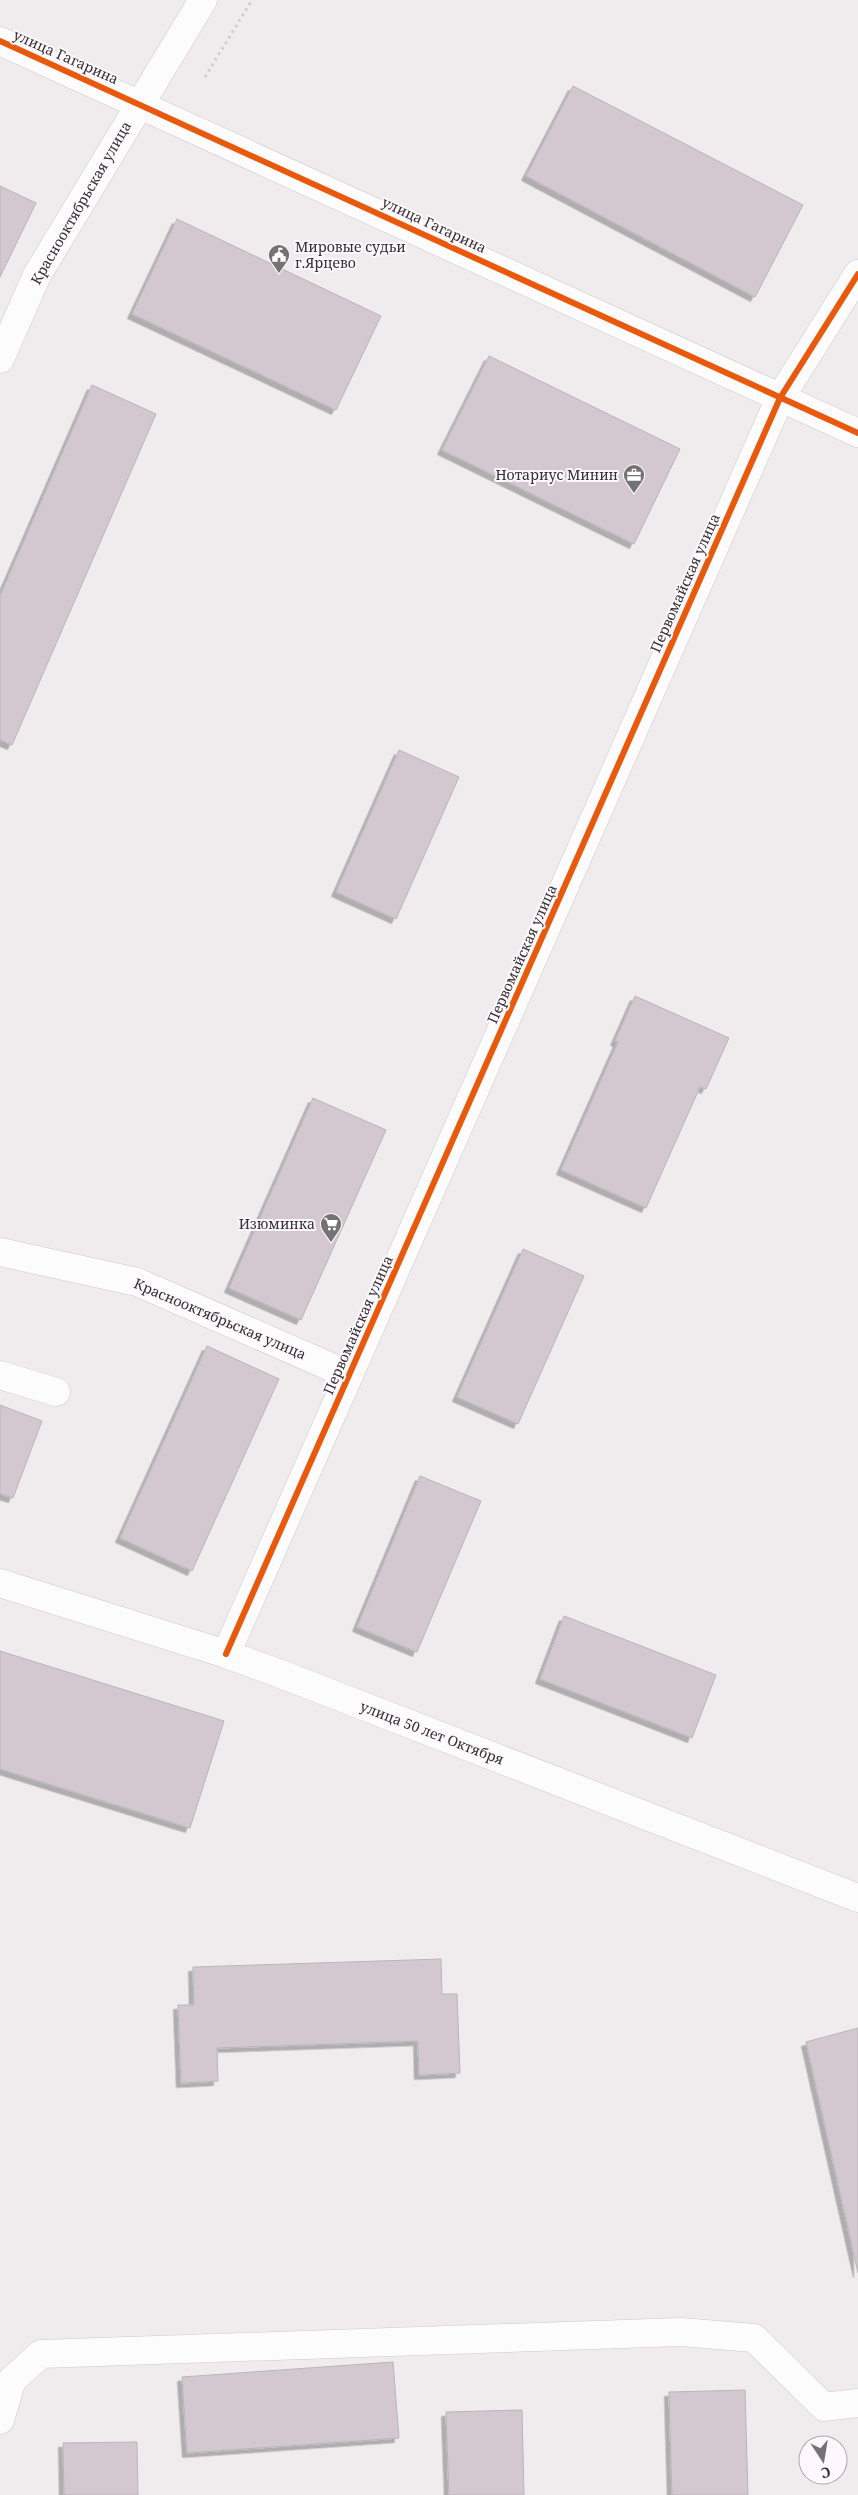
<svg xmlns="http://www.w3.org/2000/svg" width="858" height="2495" font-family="'Noto Serif',serif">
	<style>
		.building { fill: #d4c8d0; stroke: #b8b6b7; filter: url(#shadow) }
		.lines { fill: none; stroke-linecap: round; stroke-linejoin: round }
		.minor-casing { stroke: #ccc9cb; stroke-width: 29 }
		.path { stroke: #cfcece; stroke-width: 3; stroke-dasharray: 2.5 4; stroke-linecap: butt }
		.minor { stroke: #fdfcfc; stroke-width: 28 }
		.cycleway-casing { stroke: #fef8fc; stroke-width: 9 }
		.cycleway { stroke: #e8590c; stroke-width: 6 }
		.labels { text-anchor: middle; stroke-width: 4; stroke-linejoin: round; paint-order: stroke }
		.street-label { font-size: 14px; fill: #333132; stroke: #fef8fc }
		.poi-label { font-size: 14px; fill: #333132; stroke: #fef8fc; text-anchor: end }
	</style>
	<defs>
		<filter id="shadow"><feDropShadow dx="-4.5" dy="4.5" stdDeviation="0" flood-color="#0004"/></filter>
	</defs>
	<rect width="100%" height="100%" fill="#f0ecee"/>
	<g class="building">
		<path d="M573 86 803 205 755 297 526 176Z"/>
		<path d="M0 186 36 203 0 277Z"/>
		<path d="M177 219 381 316 336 410 132 314Z"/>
		<path d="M489 356 680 449 634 544 442 450Z"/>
		<path d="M92 385 156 414 12 745 0 740V596Z"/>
		<path d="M399 750 459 777 396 919 336 892Z"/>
		<path d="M635 996 729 1038 706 1089 700 1087 646 1208 561 1170 618 1042 615 1041Z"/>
		<path d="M313 1098 386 1130 301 1320 229 1288Z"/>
		<path d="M523 1249 584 1276 518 1424 457 1397Z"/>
		<path d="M207 1346 279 1379 192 1571 120 1538Z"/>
		<path d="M0 1405 42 1421 13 1498 0 1494Z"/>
		<path d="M420 1476 481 1501 417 1652 357 1627Z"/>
		<path d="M564 1616 716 1675 692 1738 540 1679Z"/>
		<path d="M0 1651 224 1721 190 1828 0 1769Z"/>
		<path d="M441 1959 442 1994H457L460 2073 419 2075 418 2041 217 2048 218 2081 181 2083 178 2005H194L193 1967Z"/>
		<path d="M858 2028V2273L806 2042Z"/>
		<path d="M393 2362 399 2438 187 2453 182 2377Z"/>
		<path d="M745 2390 748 2495H672L669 2392Z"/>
		<path d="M522 2410 524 2495H449L446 2412Z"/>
		<path d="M137 2442 138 2495H64L63 2443Z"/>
	</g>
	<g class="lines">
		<g class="minor-casing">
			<g id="minor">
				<path d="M0 41 858 433"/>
				<path d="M0 359 37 275 203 0"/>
				<path d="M0 1252 137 1282 349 1375"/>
				<path d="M0 1375 56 1392"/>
				<path d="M0 1583 226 1654 286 1676 858 1898"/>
				<path d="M226 1654 780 398 858 274"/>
				<path d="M0 2420 12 2380 41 2354 681 2332 754 2338 824 2407 858 2403"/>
			</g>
		</g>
		<path class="path" d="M205 77 252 0"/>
		<use href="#minor" class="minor"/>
		<g class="cycleway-casing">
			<g id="cycleway">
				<path d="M0 41 858 433"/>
				<path d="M226 1654 780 398 858 274"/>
			</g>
		</g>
		<use href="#cycleway" class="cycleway"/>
	</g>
	<defs>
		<g id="civic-pin" transform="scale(1.125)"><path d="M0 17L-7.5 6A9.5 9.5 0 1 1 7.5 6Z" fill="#757274" stroke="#fef8fc"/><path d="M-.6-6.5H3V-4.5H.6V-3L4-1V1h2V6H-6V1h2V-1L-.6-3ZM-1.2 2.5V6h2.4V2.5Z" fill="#fff"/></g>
		<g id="office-pin" transform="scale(1.125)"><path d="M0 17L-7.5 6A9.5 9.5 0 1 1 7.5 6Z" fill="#757274" stroke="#fef8fc"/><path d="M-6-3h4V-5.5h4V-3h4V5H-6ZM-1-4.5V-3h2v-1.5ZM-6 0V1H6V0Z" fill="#fff"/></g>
		<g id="supermarket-pin" transform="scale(1.125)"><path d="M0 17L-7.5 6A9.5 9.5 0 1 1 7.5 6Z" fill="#757274" stroke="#fef8fc"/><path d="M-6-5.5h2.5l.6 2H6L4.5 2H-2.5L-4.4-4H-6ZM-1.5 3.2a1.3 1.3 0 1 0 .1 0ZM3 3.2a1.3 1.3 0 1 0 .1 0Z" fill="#fff"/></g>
	</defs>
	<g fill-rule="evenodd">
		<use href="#civic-pin" x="279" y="255"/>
		<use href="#office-pin" x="634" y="475"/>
		<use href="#supermarket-pin" x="331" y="1224"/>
	</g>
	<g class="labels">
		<g class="street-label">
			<text transform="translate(66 57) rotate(24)" y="5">улица Гагарина</text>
			<text transform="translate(81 203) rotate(-60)" y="5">Краснооктябрьская улица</text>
			<text transform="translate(434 225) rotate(25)" y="5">улица Гагарина</text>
			<text transform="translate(685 583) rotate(-66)" y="5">Первомайская улица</text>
			<text transform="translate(522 954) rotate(-66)" y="5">Первомайская улица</text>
			<text transform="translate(220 1319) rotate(23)" y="5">Краснооктябрьская улица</text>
			<text transform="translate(358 1325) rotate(-66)" y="5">Первомайская улица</text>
			<text transform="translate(432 1733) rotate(21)" y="5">улица 50 лет Октября</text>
		</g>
		<g class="poi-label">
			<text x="295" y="252" text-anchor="start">Мировые судьи<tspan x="295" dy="16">г.Ярцево</tspan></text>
			<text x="618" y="480">Нотариус Минин</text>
			<text x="315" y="1229">Изюминка</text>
		</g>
	</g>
	<g transform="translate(823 2460) rotate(168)"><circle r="24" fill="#fef8fc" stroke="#ada8ab"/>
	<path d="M0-4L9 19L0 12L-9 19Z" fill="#757274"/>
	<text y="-8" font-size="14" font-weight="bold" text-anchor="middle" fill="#333132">С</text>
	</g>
</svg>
